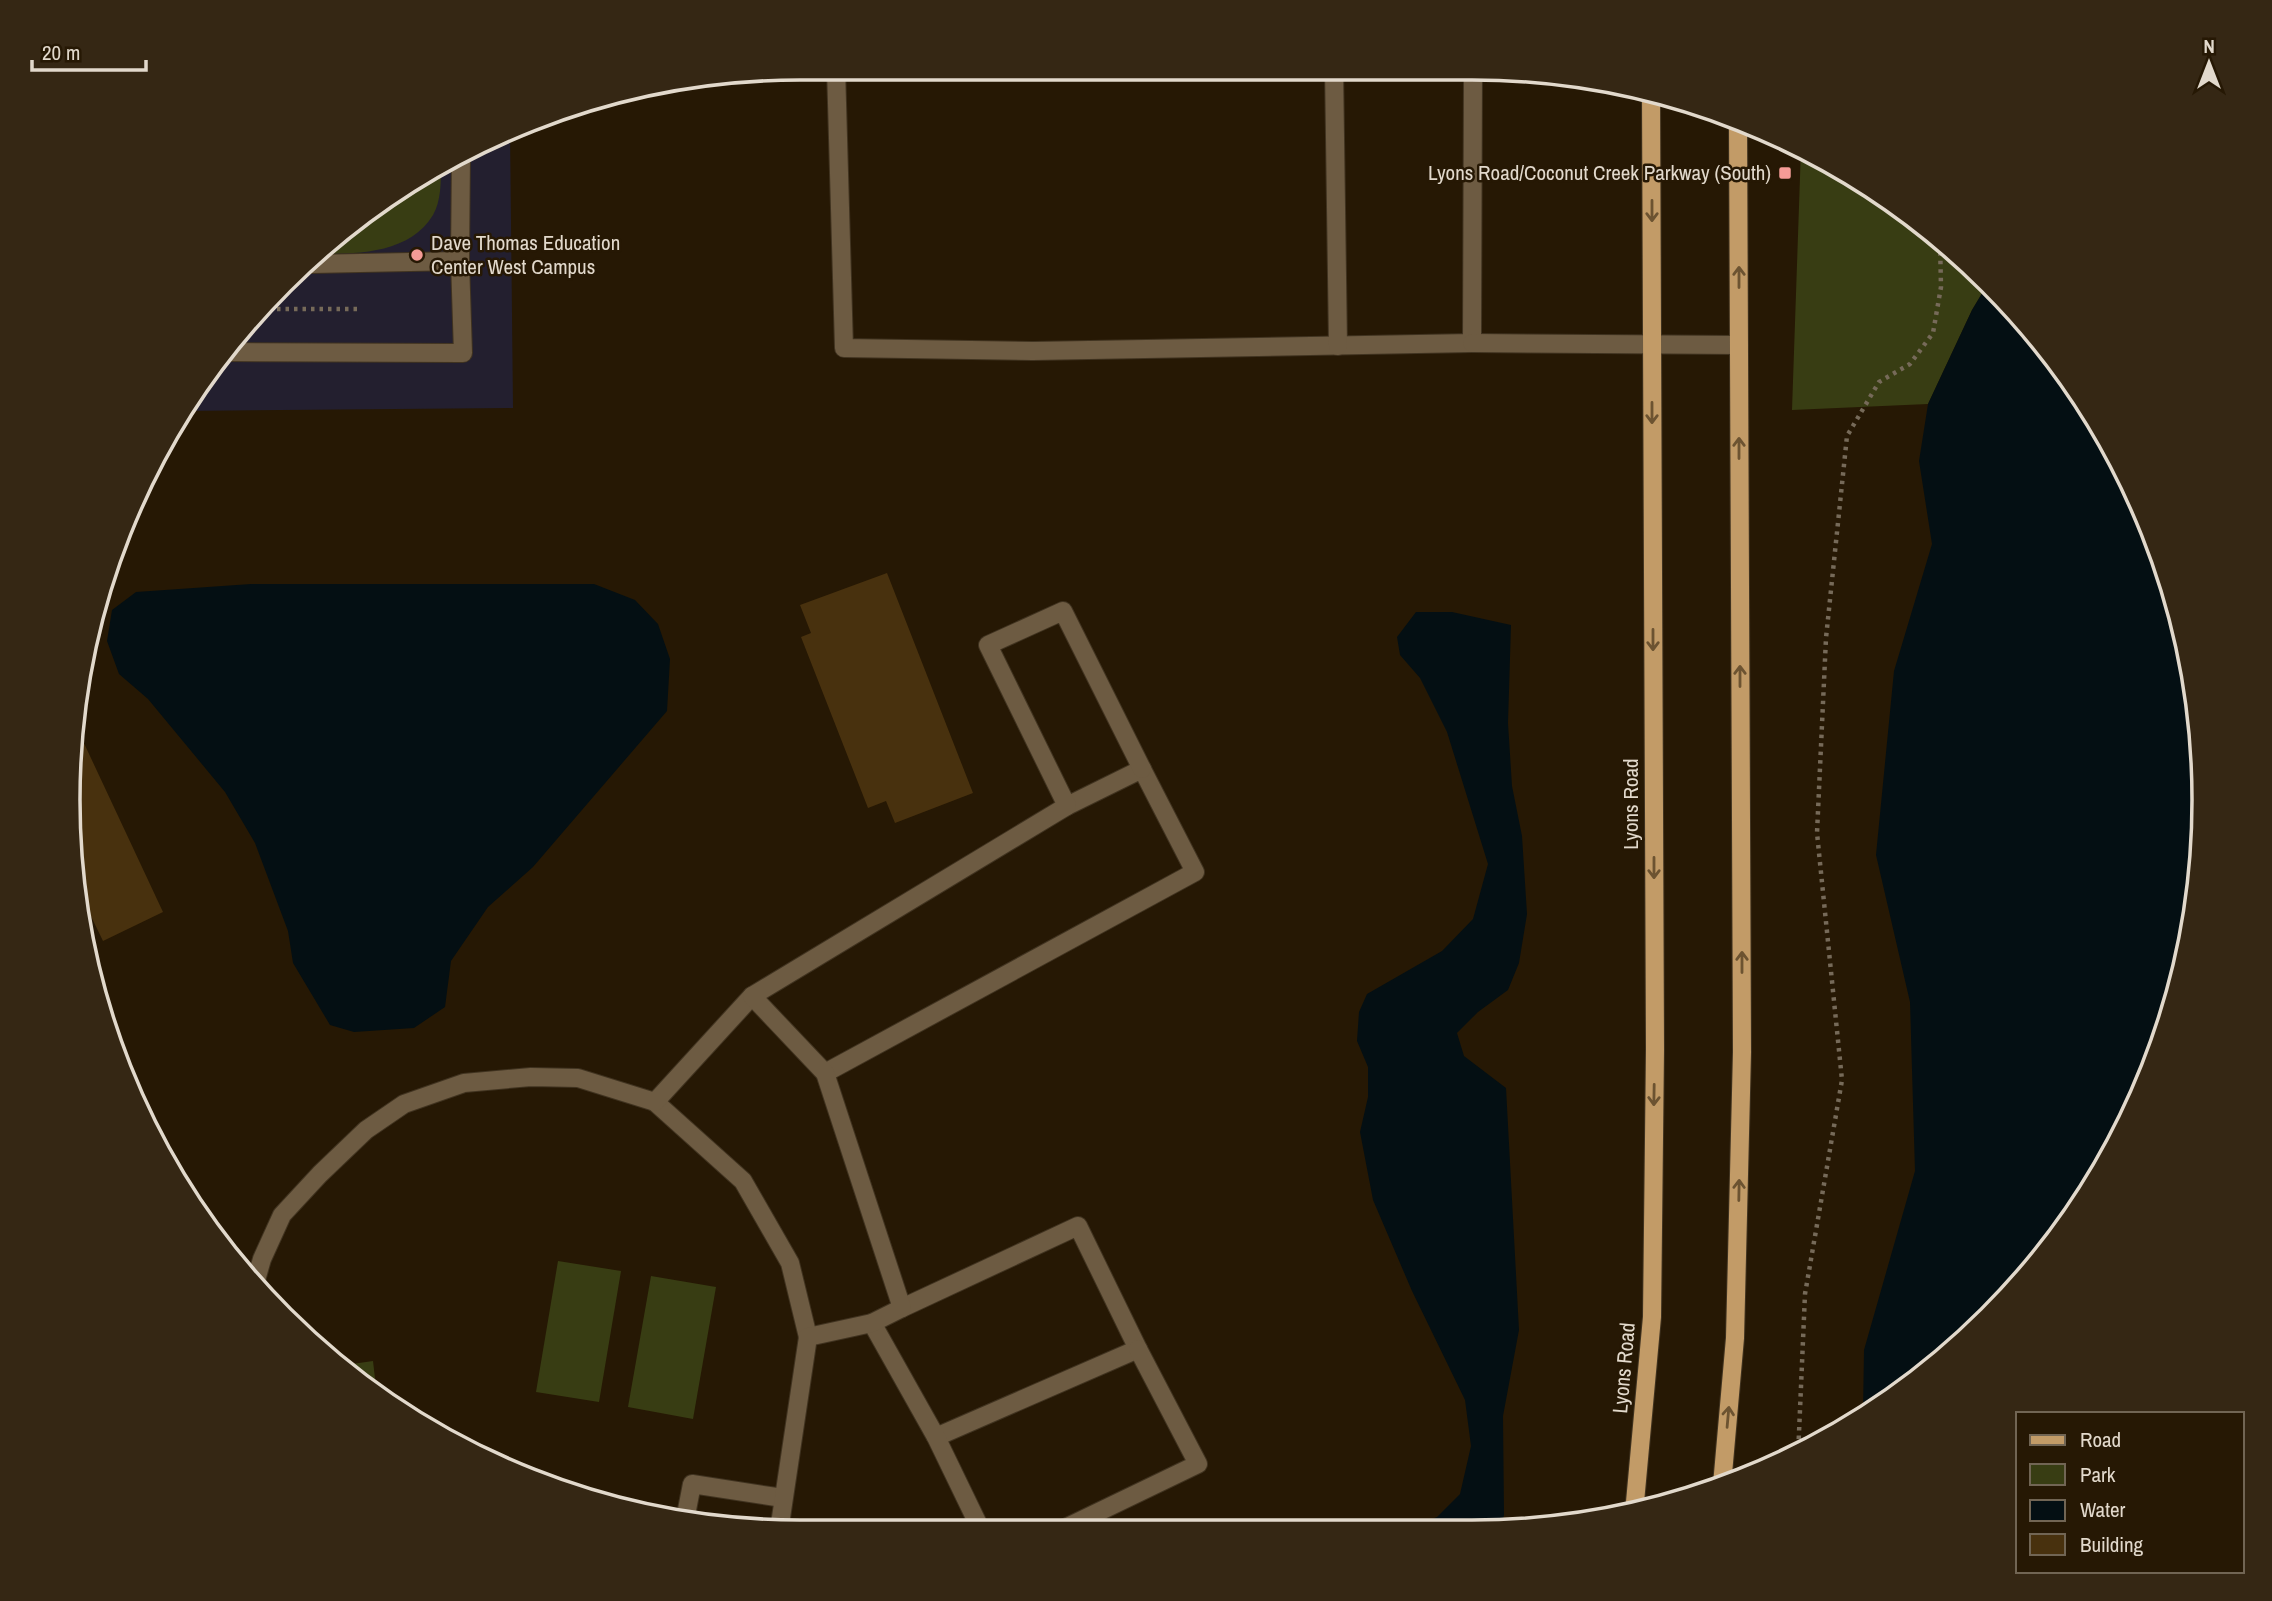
<svg xmlns="http://www.w3.org/2000/svg" width="2272" height="1601" font-family="'Archivo Narrow',sans-serif">
	<style>
		.education { fill: #231f2f }
		.green { fill: #383d13 }
		.water { fill: #040f13 }
		.building { fill: #48310e }
		.lines { fill: none; stroke-linecap: round; stroke-linejoin: round }
		.minor-casing { stroke: #403320; stroke-width: 20 }
		.major-casing { stroke: #403320; stroke-width: 20 }
		.path { stroke: #766a59; stroke-width: 4.5; stroke-dasharray: 3.5 5; stroke-linecap: butt }
		.minor { stroke: #6d5b42; stroke-width: 18 }
		.major { stroke: #c29b67; stroke-width: 18 }
		.oneway { stroke: #6c5331 }
		.poi-dot { fill: #f59b96; stroke: #261804; stroke-width: 2.5 }
		.labels { text-anchor: middle; stroke-width: 5; stroke-linejoin: round; paint-order: stroke }
		.poi-label { font-size: 21px; fill: #e2d9cc; stroke: #261804; text-anchor: end }
		.street-label { font-size: 21px; fill: #e2d9cc; stroke: #261804 }
		.rim { fill: none; stroke: #e2d9cc; stroke-width: 3.5 }
	</style>
	<rect width="100%" height="100%" fill="#261804"/>
	<path class="education" d="M510 129 513 408 182 411 191 394 250 318 394 191Z"/>
	<g class="green">
		<path d="M1801 148 1837 166 1918 220 1987 285 1972 310 1928 404 1792 410Z"/>
		<path d="M441 166C441 182 441 201 433 215 411 252 361 254 323 254L394 191Z"/>
		<path d="M558 1261 621 1271 599 1402 536 1392Z"/>
		<path d="M651 1276 716 1287 693 1419 628 1407Z"/>
		<path d="M373 1361 377 1396 355 1382 338 1366Z"/>
	</g>
	<g class="water">
		<path d="M1987 285 2022 317 2105 434 2165 565 2197 705 2202 848 2179 990 2128 1124 2053 1246 1955 1351 1863 1412 1864 1350 1915 1171 1910 1002 1876 855 1894 671 1932 544 1919 461 1928 404 1972 310Z"/>
		<path d="M251 584H594L635 600 658 624 670 659 667 711 533 867 488 907 451 961 445 1007 414 1028 354 1032 330 1025 293 963 288 931 255 843 225 792 148 699 119 674 107 641 112 610 136 592Z"/>
		<path d="M1416 612H1452L1511 625 1508 723 1512 786 1522 836 1527 914 1519 963 1508 990 1478 1012 1457 1033 1464 1056 1506 1088 1519 1330 1503 1416 1504 1515 1501 1527H1412L1437 1517 1460 1494 1471 1446 1465 1400 1412 1291 1373 1200 1360 1132 1368 1097V1067L1357 1041 1359 1012 1367 994 1442 951 1473 919 1488 864 1447 732 1420 678 1400 655 1397 637Z"/>
	</g>
	<g class="building">
		<path d="M887 573 973 793 895 823 886 801 868 808 801 637 811 633 800 605Z"/>
		<path d="M75 724 163 912 103 941 86 906 78 910 75 896Z"/>
	</g>
	<g class="lines">
		<g class="minor-casing">
			<g id="minor">
				<path d="M836 68 844 348 1033 351 1472 343 1473 68"/>
				<path d="M1334 68 1338 346"/>
				<path d="M311 264 460 261"/>
				<path d="M1472 343 1739 345"/>
				<path d="M223 352 463 353 460 261 461 155"/>
				<path d="M825 1073 1195 872 1142 769 1067 806"/>
				<path d="M655 1102 743 1181 790 1263 808 1337"/>
				<path d="M254 1287 262 1259 282 1215 320 1174 366 1130 404 1104 464 1083 531 1077 578 1078 655 1102 752 996"/>
				<path d="M902 1308 1078 1226 1138 1349 936 1437"/>
				<path d="M872 1323 936 1437 981 1530"/>
				<path d="M685 1520 692 1484 783 1498"/>
				<path d="M1063 1529 1198 1464 1138 1349"/>
				<path d="M779 1531 808 1337 872 1323 902 1308 825 1073 752 996 1067 806 988 645 1063 611 1142 769"/>
			</g>
		</g>
		<g class="major-casing">
			<g id="major">
				<path d="M1722 1485 1735 1338 1742 1052 1738 120"/>
				<path d="M1634 1513 1652 1317 1655 1049 1651 93"/>
			</g>
		</g>
		<g class="path">
			<path d="M260 309H357"/>
			<path d="M1798 1456 1805 1294 1842 1080 1817 833 1826 638 1847 436 1879 382 1910 364 1933 333 1941 287 1940 241"/>
		</g>
		<use href="#minor" class="minor"/>
		<use href="#major" class="major"/>
	</g>
	<defs><path id="oneway-shaft" d="M-6 0H5M1.5-3L5.5 0L1.5 3" fill="none" stroke-width="1.6" stroke-linecap="round" stroke-linejoin="round" transform="scale(1.75)"/></defs>
	<g class="oneway">
		<use href="#oneway-shaft" transform="translate(1652 211) rotate(90)"/>
		<use href="#oneway-shaft" transform="translate(1739 277) rotate(-90)"/>
		<use href="#oneway-shaft" transform="translate(1652 413) rotate(90)"/>
		<use href="#oneway-shaft" transform="translate(1739 448) rotate(-90)"/>
		<use href="#oneway-shaft" transform="translate(1653 640) rotate(90)"/>
		<use href="#oneway-shaft" transform="translate(1740 676) rotate(-90)"/>
		<use href="#oneway-shaft" transform="translate(1654 868) rotate(90)"/>
		<use href="#oneway-shaft" transform="translate(1742 962) rotate(-90)"/>
		<use href="#oneway-shaft" transform="translate(1654 1095) rotate(91)"/>
		<use href="#oneway-shaft" transform="translate(1739 1190) rotate(-89)"/>
		<use href="#oneway-shaft" transform="translate(1728 1417) rotate(-85)"/>
	</g>
	<g class="poi-dot">
		<rect x="1778" y="166" width="14" height="14" rx="3.5"/>
		<circle cx="417" cy="255" r="7"/>
	</g>
	<g class="labels">
		<g class="poi-label">
			<text x="1771" y="180">Lyons Road/Coconut Creek Parkway (South)</text>
			<text x="431" y="250" text-anchor="start">Dave Thomas Education<tspan x="431" dy="24">Center West Campus</tspan></text>
		</g>
		<g class="street-label">
			<text transform="translate(1631 804) rotate(-90)" y="7">Lyons Road</text>
			<text transform="translate(1624 1368) rotate(-85)" y="7">Lyons Road</text>
		</g>
	</g>
	<path d="M0 0H2272V1601H0ZM800 80H1472A720 720 0 0 1 2192 800V800A720 720 0 0 1 1472 1520H800A720 720 0 0 1 80 800V800A720 720 0 0 1 800 80Z" fill="#352714" fill-rule="evenodd"/>
	<path class="rim" d="M800 80H1472A720 720 0 0 1 2192 800V800A720 720 0 0 1 1472 1520H800A720 720 0 0 1 80 800V800A720 720 0 0 1 800 80Z"/>
	<rect x="2016" y="1412" width="228" height="161" fill="#261804" stroke="#716554" stroke-width="2"/>
	<rect x="2030" y="1435" width="35" height="10" fill="#c29b67" stroke="#716554" stroke-width="2"/>
	<text x="2080" y="1447" font-size="21" fill="#e2d9cc">Road</text>
	<rect x="2030" y="1464" width="35" height="21" fill="#383d13" stroke="#716554" stroke-width="2"/>
	<text x="2080" y="1482" font-size="21" fill="#e2d9cc">Park</text>
	<rect x="2030" y="1500" width="35" height="21" fill="#040f13" stroke="#716554" stroke-width="2"/>
	<text x="2080" y="1517" font-size="21" fill="#e2d9cc">Water</text>
	<rect x="2030" y="1534" width="35" height="21" fill="#48310e" stroke="#716554" stroke-width="2"/>
	<text x="2080" y="1552" font-size="21" fill="#e2d9cc">Building</text>
	<g transform="translate(2209 63)" stroke="#261804" stroke-width="5" paint-order="stroke">
	<path d="M0-5L12 26L0 18L-12 26Z" fill="#e2d9cc"/>
	<text y="-10" font-size="19" font-weight="bold" text-anchor="middle" fill="#e2d9cc">N</text>
	</g>
	<path d="M32 60v10h114v-10" fill="none" stroke="#e2d9cc" stroke-width="3.5"/>
	<text x="42" y="60" font-size="21" fill="#e2d9cc" stroke="#261804" stroke-width="5" paint-order="stroke">20 m</text>
</svg>
